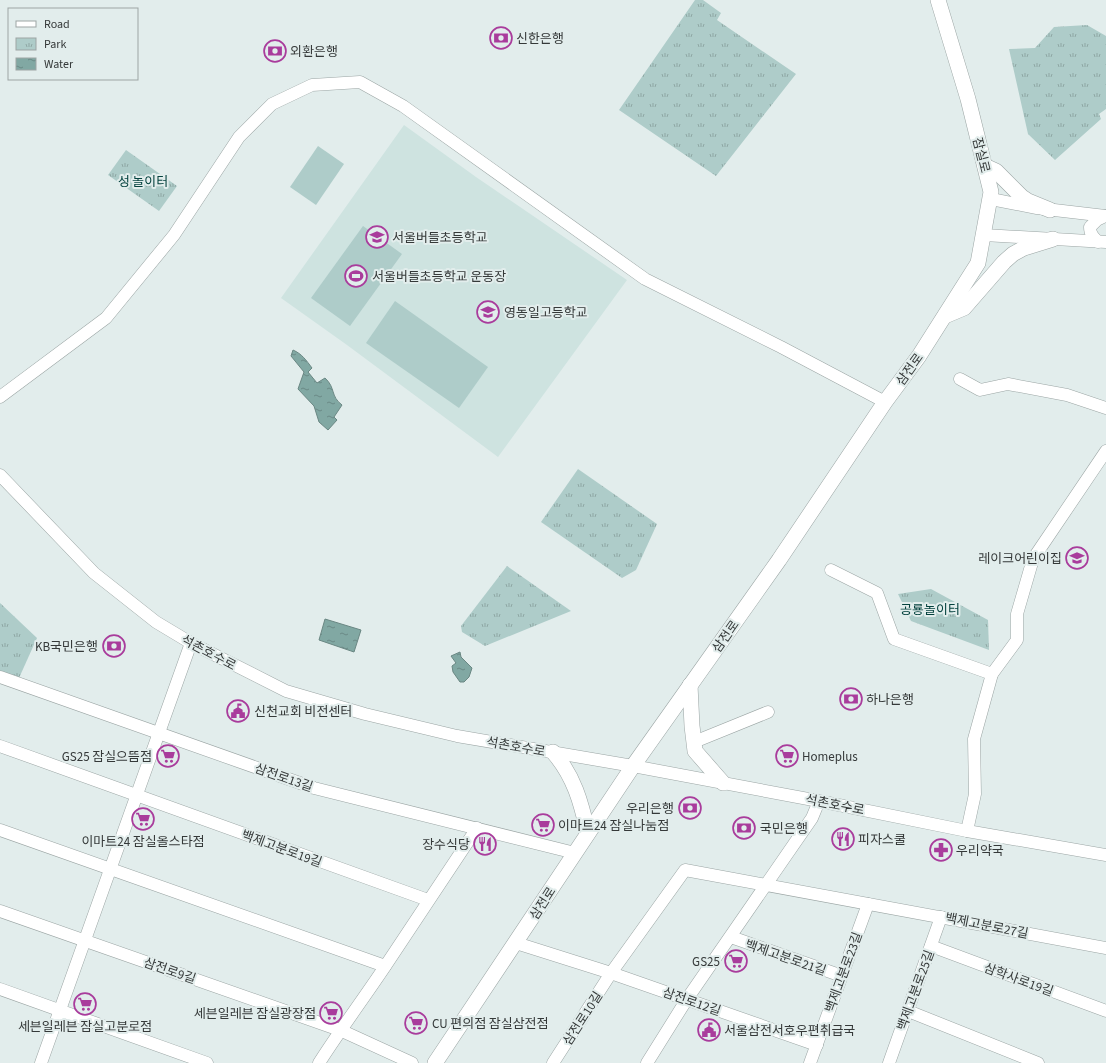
<svg xmlns="http://www.w3.org/2000/svg" width="1106" height="1063" font-family="'Source Sans 3','Noto Sans KR',sans-serif">
	<style>
		.built { fill: #cee3e0 }
		.green { fill: #aeccc9 }
		.park { fill: url(#park-tufts) }
		.water { fill: url(#water-ripples); stroke: #6a8783 }
		.lines { fill: none; stroke-linecap: round; stroke-linejoin: round }
		.minor-casing { stroke: #9ba5a4; stroke-width: 13 }
		.major-casing { stroke: #9ba5a4; stroke-width: 16 }
		.minor { stroke: #fff; stroke-width: 12 }
		.major { stroke: #fff; stroke-width: 15 }
		.labels { text-anchor: middle; stroke-width: 4; stroke-linejoin: round; paint-order: stroke }
		.poi-label { font-size: 13px; fill: #353939; stroke: #e2edec; text-anchor: start }
		.street-label { font-size: 13px; fill: #353939; stroke: #e2edec }
		.park-label { font-size: 13px; fill: #04423e; stroke: #e2edec }
	</style>
	<defs>
		<pattern id="park-tufts" width="24" height="20" patternUnits="userSpaceOnUse"><rect width="24" height="20" fill="#aeccc9"/><path d="M3 7l-1-3M5 7V3M7 7l1-3M15 17l-1-3M17 17v-4M19 17l1-3" fill="none" stroke="#8ea7a4"/></pattern>
		<pattern id="water-ripples" width="26" height="14" patternUnits="userSpaceOnUse"><rect width="26" height="14" fill="#81a8a3"/><path d="M2 4q2-2 4 0t4 0M15 11q2-2 4 0t4 0" fill="none" stroke="#6a8a86"/></pattern>
	</defs>
	<rect width="100%" height="100%" fill="#e2edec"/>
	<path class="built" d="M404 125 476 177 627 280 498 457 347 345 281 298Z"/>
	<g class="green">
		<path d="M318 146 344 164 316 205 290 187Z"/>
		<path d="M363 226 402 254 350 326 311 298Z"/>
		<path d="M395 301 488 367 459 408 366 343Z"/>
	</g>
	<g class="park">
		<path d="M695 0H703L721 13 717 20 796 74 716 176 619 110Z"/>
		<path d="M1087 25 1106 36V109L1099 114 1101 119 1055 160 1028 134 1009 49 1035 48 1054 27Z"/>
		<path d="M126 150 177 186 159 211 108 175Z"/>
		<path d="M578 469 657 524 636 570 622 578 541 522Z"/>
		<path d="M507 566 571 611 485 646 462 632 461 626Z"/>
		<path d="M931 589 988 620 989 650 911 621 898 594Z"/>
		<path d="M0 603 37 638 19 678 0 672Z"/>
	</g>
	<g class="water">
		<path d="M293 350C302 354 306 360 312 368L308 372 317 383 325 378C336 388 330 396 342 405L334 417 337 420 328 430 319 422 314 406 298 389 304 372 291 356Z"/>
		<path d="M325 619 361 630 354 652 319 640Z"/>
		<path d="M460 652 461 657 472 668 469 677 464 682H460L453 672 452 666 456 663 451 656Z"/>
	</g>
	<g class="lines">
		<g class="minor-casing">
			<g id="minor">
				<path d="M991 199 1037 208 1106 216"/>
				<path d="M984 235 1106 242"/>
				<path d="M1098 242C1093 237 1090 234 1090 227L1097 220 1105 216"/>
				<path d="M960 379 980 390 1008 384 1067 395 1106 408"/>
				<path d="M0 397 106 318 174 235 239 137 272 104 312 85 360 82 403 106 645 279 781 347 885 402"/>
				<path d="M0 475 94 573 156 622 191 643 286 691 365 714 457 736 633 766 819 801 967 831 1106 855"/>
				<path d="M831 570 877 593 894 639 992 674"/>
				<path d="M0 677 314 788 575 853"/>
				<path d="M699 740 768 712"/>
				<path d="M0 746 428 900"/>
				<path d="M0 830 385 966"/>
				<path d="M967 831 975 794 974 739 992 674 1017 640V614L1033 559 1106 451"/>
				<path d="M0 911 340 1030 412 1063"/>
				<path d="M731 937 842 976"/>
				<path d="M516 943 611 973 817 1045"/>
				<path d="M931 946 1106 1011"/>
				<path d="M0 989 207 1063"/>
				<path d="M908 1011 1038 1063"/>
				<path d="M41 1063 191 643"/>
				<path d="M319 1063C340 1030 364 998 386 965 416 920 446 874 477 828"/>
				<path d="M553 1063 611 973 685 870 1106 948"/>
				<path d="M647 1063 687 999 812 818 819 801"/>
				<path d="M810 1063 868 904"/>
				<path d="M889 1063 941 917"/>
			</g>
		</g>
		<g class="major-casing">
			<g id="major">
				<path d="M985 166 996 171 1022 197 1028 201 1050 210"/>
				<path d="M945 316 964 308 1004 262 1013 254 1024 248 1053 239"/>
				<path d="M690 685 692 726 695 751 723 783"/>
				<path d="M553 752C574 776 581 802 588 833"/>
				<path d="M435 1063 633 766 779 560 885 402 919 356 978 263 991 192 968 99 938 0"/>
			</g>
		</g>
		<use href="#minor" class="minor"/>
		<use href="#major" class="major"/>
	</g>
	<defs>
		<g id="bank-ring" transform="scale(1.15)"><circle r="9.5" fill="#e2edec" stroke="#a93c9c" stroke-width="1.5"/><path d="M-6-4H6V4H-6ZM0-2.3a2.3 2.3 0 1 0 0 4.6a2.3 2.3 0 1 0 0-4.6Z" fill="#a93c9c"/></g>
		<g id="school-ring" transform="scale(1.15)"><circle r="9.5" fill="#e2edec" stroke="#a93c9c" stroke-width="1.5"/><path d="M0-5L7-2L0 1L-7-2ZM-4 1L0 2.5L4 1V4Q0 6-4 4Z" fill="#a93c9c"/></g>
		<g id="stadium-ring" transform="scale(1.15)"><circle r="9.5" fill="#e2edec" stroke="#a93c9c" stroke-width="1.5"/><path d="M0-5a6.5 5 0 1 0 0 10a6.5 5 0 1 0 0-10ZM-3.5-1.8h7v3.6h-7Z" fill="#a93c9c"/></g>
		<g id="civic-ring" transform="scale(1.15)"><circle r="9.5" fill="#e2edec" stroke="#a93c9c" stroke-width="1.5"/><path d="M-.6-6.5H3V-4.5H.6V-3L4-1V1h2V6H-6V1h2V-1L-.6-3ZM-1.2 2.5V6h2.4V2.5Z" fill="#a93c9c"/></g>
		<g id="supermarket-ring" transform="scale(1.15)"><circle r="9.5" fill="#e2edec" stroke="#a93c9c" stroke-width="1.5"/><path d="M-6-5.5h2.5l.6 2H6L4.5 2H-2.5L-4.4-4H-6ZM-1.5 3.2a1.3 1.3 0 1 0 .1 0ZM3 3.2a1.3 1.3 0 1 0 .1 0Z" fill="#a93c9c"/></g>
		<g id="restaurant-ring" transform="scale(1.15)"><circle r="9.5" fill="#e2edec" stroke="#a93c9c" stroke-width="1.5"/><path d="M-5-6h1v4h1v-4h1v4h1v-4h1v5L-1.5 .5V6h-2V.5L-5-1ZM5-6V6H3V1.5H1.5Q1.5-4 5-6Z" fill="#a93c9c"/></g>
		<g id="pharmacy-ring" transform="scale(1.15)"><circle r="9.5" fill="#e2edec" stroke="#a93c9c" stroke-width="1.5"/><path d="M-2-6h4v4h4v4h-4v4h-4v-4h-4v-4h4Z" fill="#a93c9c"/></g>
	</defs>
	<g fill-rule="evenodd">
		<use href="#bank-ring" x="501" y="38"/>
		<use href="#bank-ring" x="275" y="51"/>
		<use href="#school-ring" x="377" y="237"/>
		<use href="#stadium-ring" x="356" y="276"/>
		<use href="#school-ring" x="488" y="312"/>
		<use href="#school-ring" x="1077" y="558"/>
		<use href="#bank-ring" x="114" y="646"/>
		<use href="#bank-ring" x="851" y="699"/>
		<use href="#civic-ring" x="238" y="711"/>
		<use href="#supermarket-ring" x="168" y="756"/>
		<use href="#supermarket-ring" x="787" y="756"/>
		<use href="#bank-ring" x="690" y="808"/>
		<use href="#supermarket-ring" x="143" y="819"/>
		<use href="#supermarket-ring" x="543" y="825"/>
		<use href="#bank-ring" x="744" y="828"/>
		<use href="#restaurant-ring" x="843" y="839"/>
		<use href="#restaurant-ring" x="485" y="844"/>
		<use href="#pharmacy-ring" x="941" y="850"/>
		<use href="#supermarket-ring" x="736" y="961"/>
		<use href="#supermarket-ring" x="85" y="1004"/>
		<use href="#supermarket-ring" x="331" y="1013"/>
		<use href="#supermarket-ring" x="416" y="1023"/>
		<use href="#civic-ring" x="709" y="1030"/>
	</g>
	<g class="labels">
		<g class="poi-label">
			<text x="516" y="43">신한은행</text>
			<text x="290" y="56">외환은행</text>
			<text x="392" y="242">서울버들초등학교</text>
			<text x="372" y="281">서울버들초등학교 운동장</text>
			<text x="504" y="317">영동일고등학교</text>
			<text x="1062" y="563" text-anchor="end">레이크어린이집</text>
			<text x="98" y="651" text-anchor="end">KB국민은행</text>
			<text x="866" y="704">하나은행</text>
			<text x="254" y="716">신천교회 비전센터</text>
			<text x="152" y="761" text-anchor="end">GS25 잠실으뜸점</text>
			<text x="802" y="761">Homeplus</text>
			<text x="674" y="813" text-anchor="end">우리은행</text>
			<text x="558" y="830">이마트24 잠실나눔점</text>
			<text x="760" y="833">국민은행</text>
			<text x="858" y="844">피자스쿨</text>
			<text x="143" y="846" text-anchor="middle">이마트24 잠실올스타점</text>
			<text x="470" y="849" text-anchor="end">장수식당</text>
			<text x="956" y="855">우리약국</text>
			<text x="720" y="966" text-anchor="end">GS25</text>
			<text x="316" y="1018" text-anchor="end">세븐일레븐 잠실광장점</text>
			<text x="432" y="1028">CU 편의점 잠실삼전점</text>
			<text x="85" y="1031" text-anchor="middle">세븐일레븐 잠실고분로점</text>
			<text x="724" y="1035">서울삼전서호우편취급국</text>
		</g>
		<g class="street-label">
			<text transform="translate(982 155) rotate(76)" y="5">잠실로</text>
			<text transform="translate(909 369) rotate(-54)" y="5">삼전로</text>
			<text transform="translate(725 636) rotate(-55)" y="5">삼전로</text>
			<text transform="translate(209 652) rotate(28)" y="5">석촌호수로</text>
			<text transform="translate(516 746) rotate(10)" y="5">석촌호수로</text>
			<text transform="translate(284 777) rotate(19)" y="5">삼전로13길</text>
			<text transform="translate(835 804) rotate(11)" y="5">석촌호수로</text>
			<text transform="translate(282 848) rotate(20)" y="5">백제고분로19길</text>
			<text transform="translate(542 903) rotate(-57)" y="5">삼전로</text>
			<text transform="translate(987 925) rotate(11)" y="5">백제고분로27길</text>
			<text transform="translate(786 957) rotate(19)" y="5">백제고분로21길</text>
			<text transform="translate(170 970) rotate(19)" y="5">삼전로9길</text>
			<text transform="translate(843 972) rotate(-70)" y="5">백제고분로23길</text>
			<text transform="translate(1019 979) rotate(20)" y="5">삼학사로19길</text>
			<text transform="translate(915 990) rotate(-70)" y="5">백제고분로25길</text>
			<text transform="translate(692 1001) rotate(19)" y="5">삼전로12길</text>
			<text transform="translate(582 1018) rotate(-57)" y="5">삼전로10길</text>
		</g>
		<g class="park-label">
			<text x="143" y="186">성 놀이터</text>
			<text x="930" y="614">공룡놀이터</text>
		</g>
	</g>
	<rect x="8" y="8" width="130" height="72" fill="#e2edec" stroke="#9da5a4"/>
	<rect x="16" y="21" width="20" height="6" fill="#ffffff" stroke="#9da5a4"/>
	<text x="44" y="28" font-size="12" fill="#353939">Road</text>
	<rect x="16" y="38" width="20" height="12" fill="url(#park-tufts)" stroke="#9da5a4"/>
	<text x="44" y="48" font-size="12" fill="#353939">Park</text>
	<rect x="16" y="58" width="20" height="12" fill="url(#water-ripples)" stroke="#9da5a4"/>
	<text x="44" y="68" font-size="12" fill="#353939">Water</text>
</svg>
